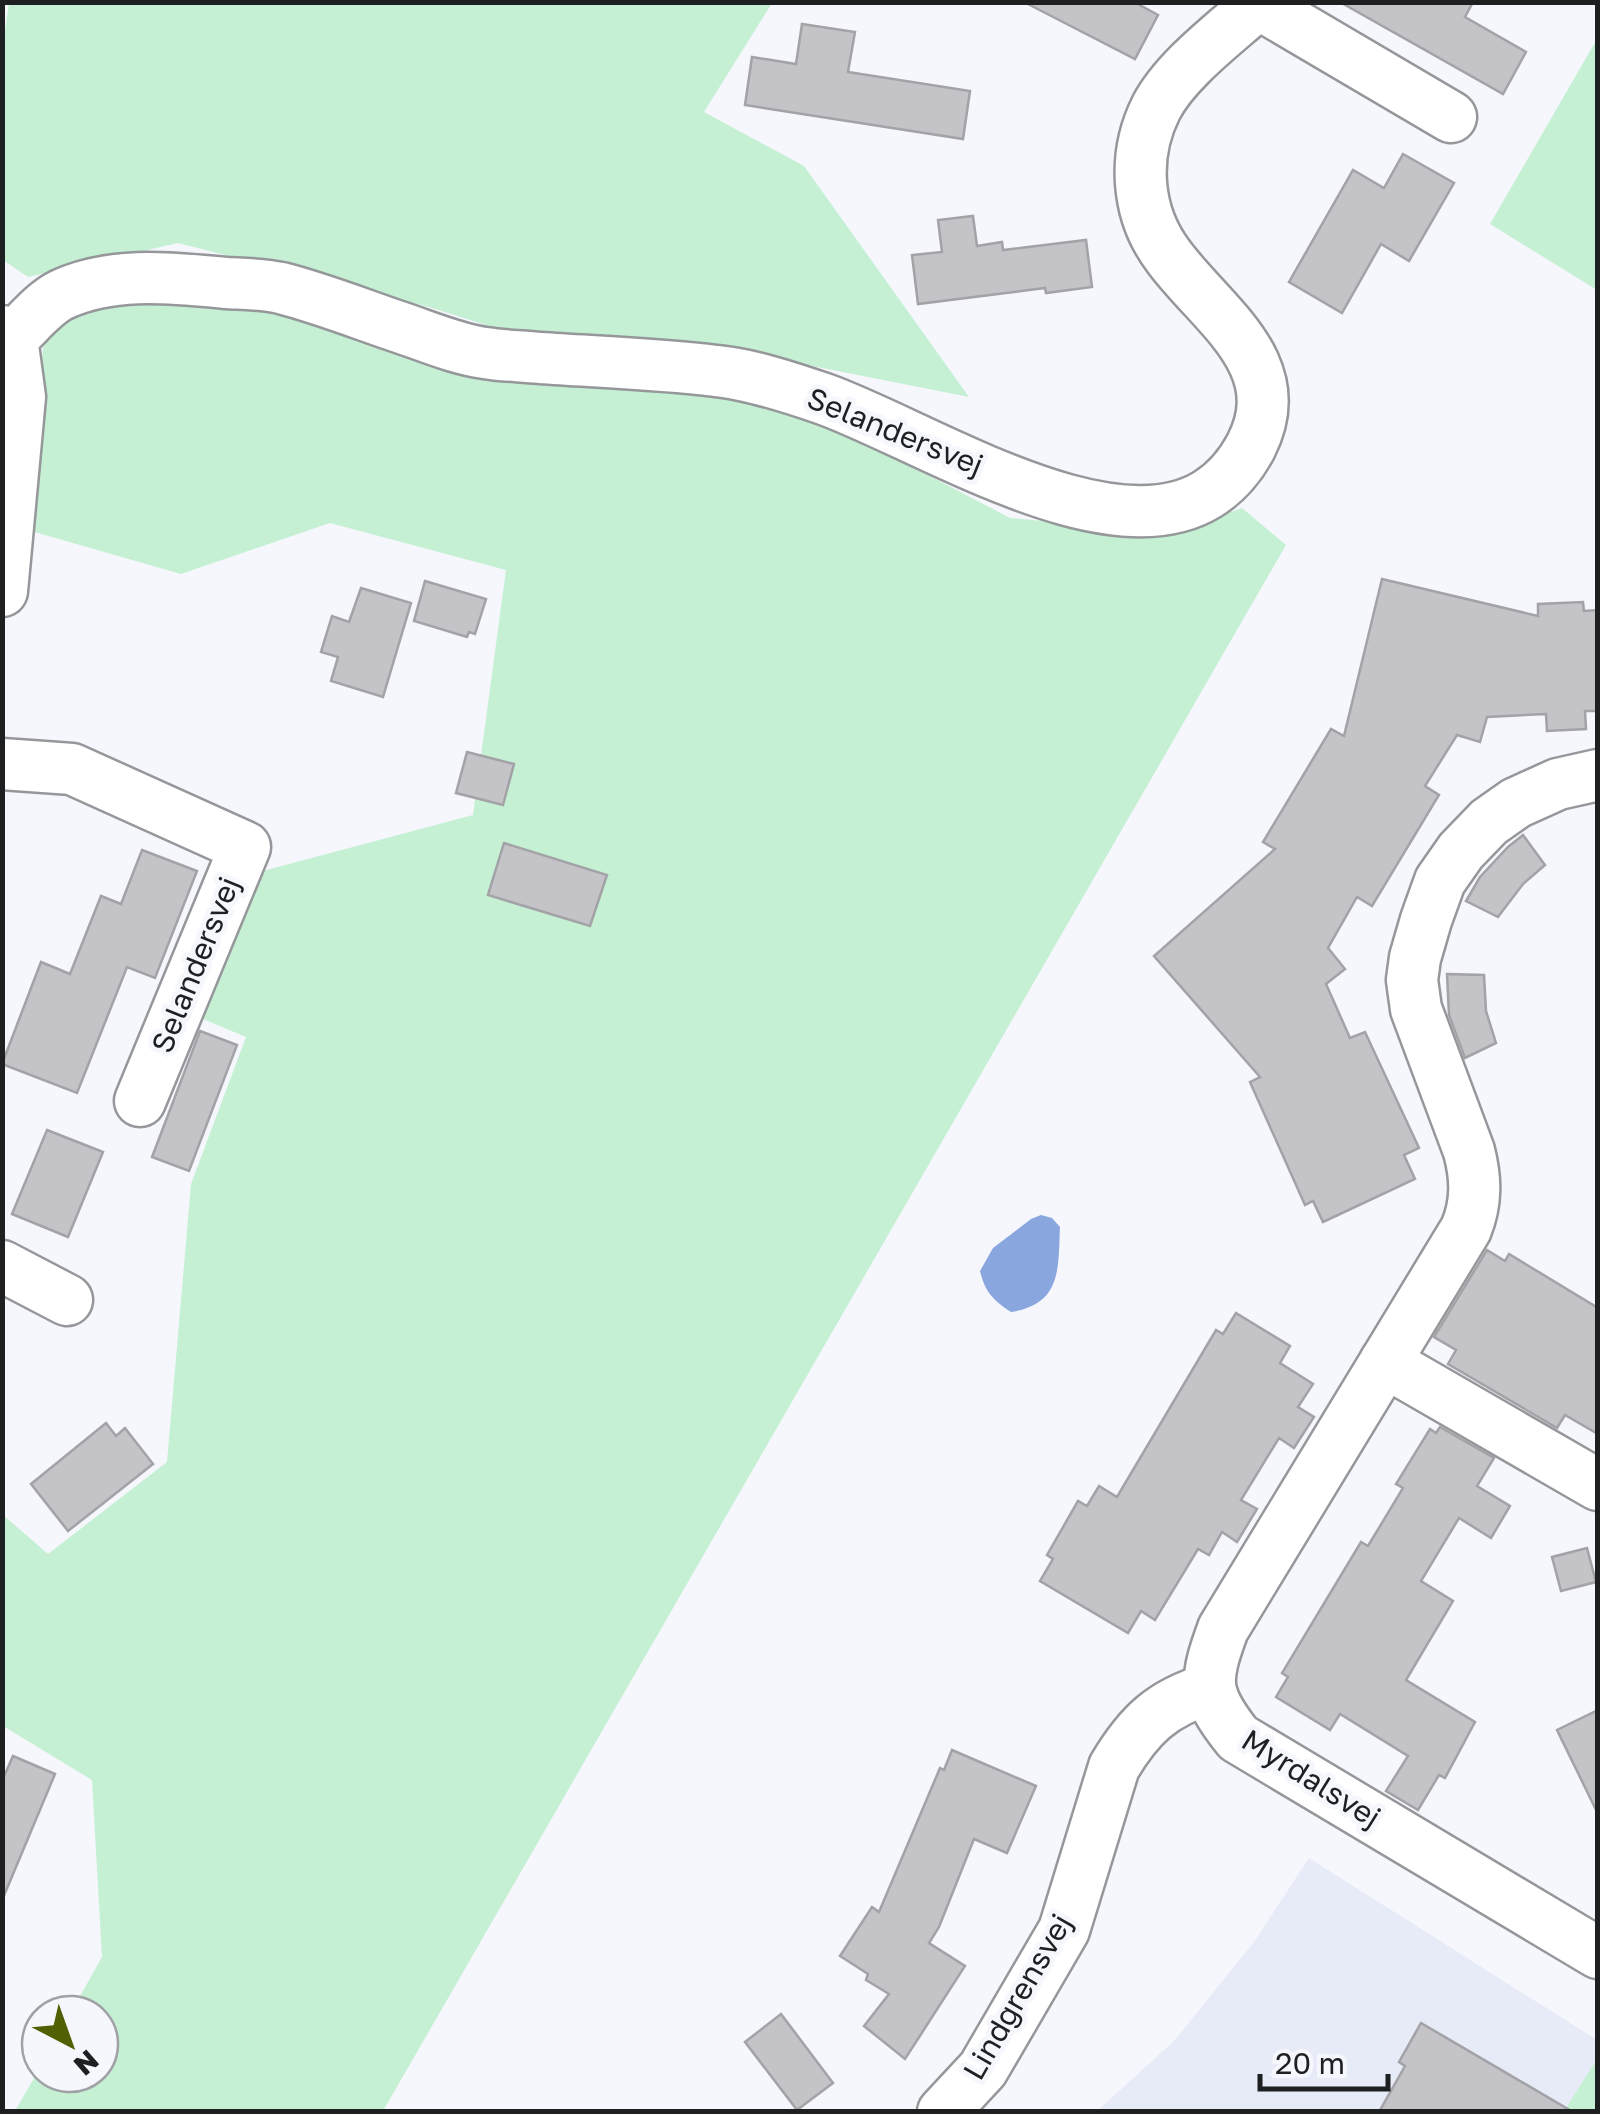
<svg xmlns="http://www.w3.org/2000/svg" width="1600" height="2114" font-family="'Golos Text',sans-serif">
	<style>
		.built { fill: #e7ebf7 }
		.green { fill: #c5f0d4 }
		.water { fill: #89a6de }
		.building { fill: #c3c3c8; stroke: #a2a2a7; stroke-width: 2.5 }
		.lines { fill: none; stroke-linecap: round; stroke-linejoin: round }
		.minor-casing { stroke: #95979b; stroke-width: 55 }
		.minor { stroke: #fff; stroke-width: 50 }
		.labels { text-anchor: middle; stroke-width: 10; stroke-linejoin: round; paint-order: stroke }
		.street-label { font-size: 30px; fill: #1e1f21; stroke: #f5f7fc }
	</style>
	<rect width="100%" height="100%" fill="#f5f7fc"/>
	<path class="built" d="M1309 1858 1597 2040V2059L1564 2111 1096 2112 1174 2041 1254 1942Z"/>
	<g class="green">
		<path d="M9 3H772L704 112 804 166 969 397 727 349 505 331 429 307 178 243 28 277 3 260 2 51Z"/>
		<path d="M1597 39V290L1490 224Z"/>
		<path d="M175 292 800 408 1010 518 1174 533 1242 508 1286 545 383 2111H15L40 2068V2074H100V2014H70L102 1957 92 1780 3 1726 2 1514 48 1554 167 1462 191 1184 246 1037 203 1019 259 872 473 815 506 570 330 523 181 574 31 531 44 332 62 313Z"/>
		<path d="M1597 2059V2111H1564Z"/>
	</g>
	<path class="water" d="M1041 1215 1052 1218 1060 1227C1058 1269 1062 1304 1011 1312 993 1300 985 1292 980 1271L993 1248 1031 1219Z"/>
	<g class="building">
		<path d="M1024 2H1134L1158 15 1135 59Z"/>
		<path d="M1340 2H1473L1465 17 1526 52 1503 94Z"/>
		<path d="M802 24 855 32 848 72 970 91 963 139 745 105 752 57 796 64Z"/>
		<path d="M1403 154 1454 183 1409 261 1381 244 1342 313 1289 282 1353 170 1384 188Z"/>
		<path d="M973 216 977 246 1002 242 1003 250 1086 240 1092 287 1046 293 1045 288 918 304 912 255 942 252 938 220Z"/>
		<path d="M1382 579 1538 616V604L1583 602 1584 611 1598 610V711H1585L1586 729 1547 731 1546 714 1487 717 1480 742 1457 735 1425 786 1439 795 1372 906 1357 897 1328 948 1345 969 1326 984 1350 1038 1365 1032 1419 1148 1404 1155 1415 1179 1323 1222 1313 1201 1305 1205 1250 1082 1260 1077 1154 956 1275 849 1263 842 1331 729 1344 736Z"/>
		<path d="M425 581 486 599 475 634 469 632 467 637 414 621Z"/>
		<path d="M361 588 411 603 383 697 331 681 338 657 321 652 332 616 349 622Z"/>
		<path d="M467 752 514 764 503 805 456 793Z"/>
		<path d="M1523 835 1545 865 1523 884 1498 917 1466 901 1480 877 1508 847Z"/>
		<path d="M504 843 607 875 590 926 488 895Z"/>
		<path d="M142 850 197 871 155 978 127 967 77 1093 2 1064 41 962 70 974 101 896 121 904Z"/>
		<path d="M1447 974 1484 975 1486 1011 1496 1043 1465 1058 1449 1015Z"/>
		<path d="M200 1031 237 1045 189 1171 152 1157Z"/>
		<path d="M47 1130 103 1152 68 1237 12 1214Z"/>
		<path d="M1487 1250 1505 1261 1509 1254 1598 1308V1434L1565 1415 1557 1428 1448 1364 1456 1350 1434 1337Z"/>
		<path d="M1236 1313 1290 1346 1280 1363 1313 1384 1298 1407 1314 1417 1294 1448 1279 1438 1241 1500 1257 1509 1237 1542 1222 1532 1209 1555 1198 1549 1155 1620 1141 1611 1128 1633 1040 1581 1053 1559 1047 1555 1078 1501 1087 1506 1099 1486 1117 1497 1216 1330 1223 1334Z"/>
		<path d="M106 1423 116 1436 125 1428 153 1464 68 1531 31 1484Z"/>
		<path d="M1440 1427 1494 1458 1477 1486 1510 1506 1491 1538 1459 1518 1421 1581 1453 1601 1406 1680 1475 1722 1445 1778 1439 1775 1418 1810 1386 1791 1408 1756 1340 1714 1330 1730 1276 1697 1288 1677 1282 1673 1361 1542 1368 1546 1403 1488 1396 1484 1430 1429 1436 1433Z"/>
		<path d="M1587 1548 1596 1582 1561 1591 1552 1557Z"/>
		<path d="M1598 1710V1814L1557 1730Z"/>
		<path d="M952 1750 1036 1786 1007 1853 974 1839 939 1927 929 1943 965 1966 905 2059 864 2026 889 1994 866 1980 868 1974 840 1956 872 1907 879 1912 940 1768 944 1770Z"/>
		<path d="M13 1756 55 1774 3 1898 2 1781Z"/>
		<path d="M781 2014 833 2083 797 2110 745 2042Z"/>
		<path d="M1421 2023 1573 2112H1379L1405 2066 1399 2062Z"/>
	</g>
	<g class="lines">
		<g class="minor-casing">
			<g id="minor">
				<path d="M1259 4 1451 117"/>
				<path d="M2 331 12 338 20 397 2 591"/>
				<path d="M12 338C27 325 43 304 61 295 112 271 171 278 226 283 244 284 263 284 281 288 320 298 358 313 396 326 424 335 455 349 485 353 503 356 522 356 540 358 599 362 658 364 716 371 750 374 792 388 824 399 922 434 1109 556 1208 494 1227 482 1241 465 1251 446 1293 364 1212 315 1169 257 1136 214 1132 156 1156 108 1176 69 1227 32 1260 2"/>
				<path d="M2 764 72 769 245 847 140 1101"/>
				<path d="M1598 775 1558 784 1516 803 1489 822 1461 851 1440 881 1426 920 1415 958 1412 980 1416 1009 1469 1151C1476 1178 1477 1202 1466 1229L1223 1629C1204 1681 1203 1694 1238 1738L1598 1953"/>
				<path d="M2 1266 67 1300"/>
				<path d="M1385 1362 1598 1485"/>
				<path d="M943 2112 983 2069 1064 1930 1114 1767C1139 1725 1162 1703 1209 1689"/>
			</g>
		</g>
		<use href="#minor" class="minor"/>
	</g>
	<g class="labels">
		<g class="street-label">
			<text transform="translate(895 432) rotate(22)" y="10">Selandersvej</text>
			<text transform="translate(196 965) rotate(-68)" y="10">Selandersvej</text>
			<text transform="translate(1311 1779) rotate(32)" y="10">Myrdalsvej</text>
			<text transform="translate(1018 1997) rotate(-60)" y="10">Lindgrensvej</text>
		</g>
	</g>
	<rect width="1600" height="2114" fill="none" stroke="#1e1f21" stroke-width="10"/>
	<g transform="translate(70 2044) rotate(139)"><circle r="48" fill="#f5f7fc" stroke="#9fa1a4" stroke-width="2.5"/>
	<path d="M0-8L18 38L0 25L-18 38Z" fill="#516002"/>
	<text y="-15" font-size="28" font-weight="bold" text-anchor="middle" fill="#1e1f21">N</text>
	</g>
	<path d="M1260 2074v15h128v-15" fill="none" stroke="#1e1f21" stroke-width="5"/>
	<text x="1275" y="2074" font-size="30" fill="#1e1f21" stroke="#f5f7fc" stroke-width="8" paint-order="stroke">20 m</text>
</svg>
